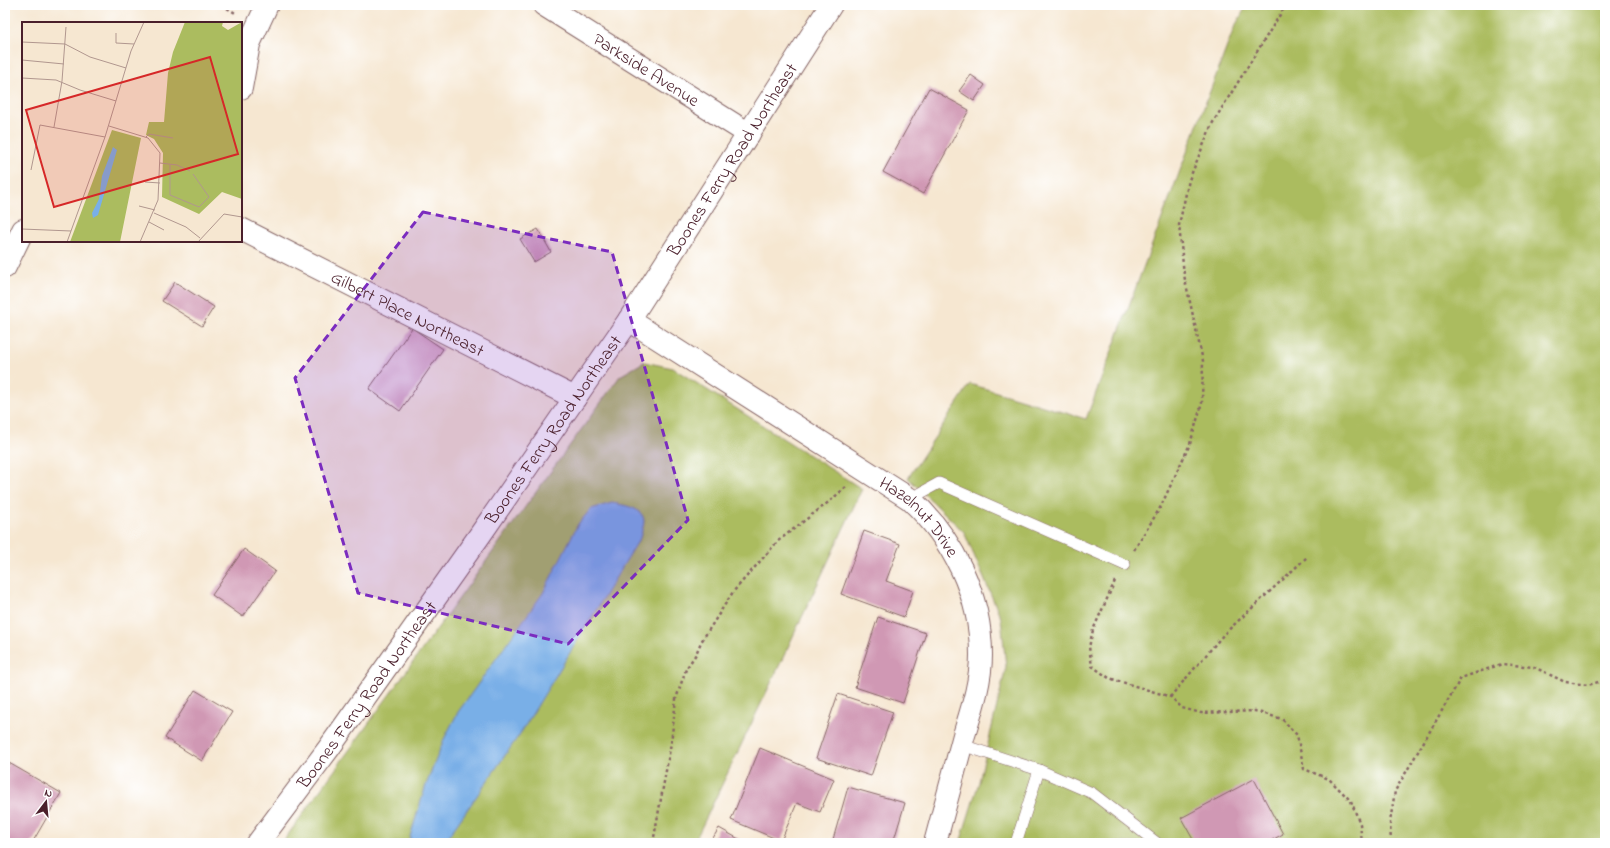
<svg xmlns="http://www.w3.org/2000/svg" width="1610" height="848" font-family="'Indie Flower',sans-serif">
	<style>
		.green { fill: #abbc5f; stroke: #7a6e45 }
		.water { fill: #79afe7; stroke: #626789 }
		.building { fill: #d098b4 }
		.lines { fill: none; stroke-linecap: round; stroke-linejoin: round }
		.service-casing { stroke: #866565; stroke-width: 12 }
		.minor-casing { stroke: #866565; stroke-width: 24 }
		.secondary-casing { stroke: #866565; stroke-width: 24 }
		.path { stroke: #866565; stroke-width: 2.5; stroke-dasharray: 3 3; stroke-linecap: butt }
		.service { stroke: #fff; stroke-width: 11 }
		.minor { stroke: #fff; stroke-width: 22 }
		.secondary { stroke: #fff; stroke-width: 22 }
		.marked { fill: #7b2cbf; fill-opacity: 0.2; stroke: #7b2cbf; stroke-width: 3; stroke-dasharray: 8 5; stroke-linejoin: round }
		.labels { text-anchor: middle; stroke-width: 3.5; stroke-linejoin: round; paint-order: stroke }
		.street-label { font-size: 18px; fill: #4a1f2b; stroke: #fff }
		.inset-road { fill: none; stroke: #b1978f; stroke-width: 1 }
		.view { fill: #d62828; fill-opacity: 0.15; stroke: #d62828; stroke-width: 2 }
		.inset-edge { fill: none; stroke: #4a1f2b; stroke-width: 2 }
	</style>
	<rect width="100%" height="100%" fill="#fff"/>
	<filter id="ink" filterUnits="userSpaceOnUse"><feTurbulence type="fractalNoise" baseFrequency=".025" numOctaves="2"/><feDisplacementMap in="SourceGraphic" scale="8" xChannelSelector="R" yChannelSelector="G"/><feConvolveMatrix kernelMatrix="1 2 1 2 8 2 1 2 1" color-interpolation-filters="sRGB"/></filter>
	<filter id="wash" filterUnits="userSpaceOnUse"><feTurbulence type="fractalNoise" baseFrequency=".012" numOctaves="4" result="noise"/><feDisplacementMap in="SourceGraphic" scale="16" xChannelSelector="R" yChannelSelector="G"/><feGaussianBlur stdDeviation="0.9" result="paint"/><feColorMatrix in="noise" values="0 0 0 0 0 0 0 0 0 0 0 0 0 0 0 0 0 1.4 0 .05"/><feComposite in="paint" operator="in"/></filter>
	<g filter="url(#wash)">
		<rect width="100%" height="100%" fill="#f6e7d1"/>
		<g class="green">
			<path d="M1247 5H1605V843H960L979 782 1006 667 1001 618 964 532 908 478 970 384 1086 419 1234 28Z"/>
			<path d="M644 362 673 368 862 489 781 662 694 843H282L620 376Z"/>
		</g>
		<path class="water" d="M612 503C623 505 643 507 644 521 644 526 641 533 640 538L522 731 444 843H408L426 785 444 739 458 712 543 593 578 524 591 509Z"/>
		<g id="blocks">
			<g class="building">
				<path d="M971 75 985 85 974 101 959 91Z"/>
				<path d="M929 88 969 110 923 194 883 172Z"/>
				<path d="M538 229 551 252 534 262 520 239Z"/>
				<path d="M175 282 214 307 202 326 162 301Z"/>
				<path d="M412 328 443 349 400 411 369 389Z"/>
				<path d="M864 531 900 544 886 581 913 591 904 617 841 594Z"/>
				<path d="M244 549 275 571 243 617 212 595Z"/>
				<path d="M878 617 926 633 903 703 855 687Z"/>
				<path d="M195 690 232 712 202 761 165 738Z"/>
				<path d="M838 694 893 712 871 776 816 758Z"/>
				<path d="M760 748 834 779 820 812 797 803 781 841 731 820Z"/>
				<path d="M9 763 61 793 32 843H5V770Z"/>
				<path d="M1254 779 1283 834 1272 840 1274 843H1195L1181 818Z"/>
				<path d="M848 787 905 803 893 843H832Z"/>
				<path d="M719 828 746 843H710Z"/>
			</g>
		</g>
	</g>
	<g filter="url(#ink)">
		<use href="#blocks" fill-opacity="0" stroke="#866565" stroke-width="1"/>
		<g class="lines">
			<g class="service-casing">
				<g id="service">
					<path d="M910 499 939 483 1125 565"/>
					<path d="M962 745 1039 770 1092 793 1157 843"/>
					<path d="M1016 843 1039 770"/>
				</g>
			</g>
			<g class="minor-casing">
				<g id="minor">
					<path id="s1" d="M544 5 749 134"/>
					<path d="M241 88 249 44 267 5"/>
					<path id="s2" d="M241 229 575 398"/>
					<path d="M5 267 23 230"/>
					<path id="s3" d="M629 320 910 499C953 538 981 596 981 655 981 682 972 709 964 735 954 771 945 807 935 843"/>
				</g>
			</g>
			<g class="secondary-casing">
				<g id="secondary">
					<path id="s4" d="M258 843 329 748 480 535 629 320 831 5"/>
				</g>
			</g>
			<g class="path">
				<path d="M222 5 237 14"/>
				<path d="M1134 550 1160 508 1190 444 1202 403 1203 361 1184 275 1179 225 1189 180 1212 124 1286 5"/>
				<path d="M1115 581 1093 630 1089 647 1092 666 1109 678 1171 697 1182 708 1201 713 1255 711 1282 719 1297 735 1304 769 1329 779 1351 801 1360 824 1362 843"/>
				<path d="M1170 697 1224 634 1307 557"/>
				<path d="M653 843 671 743 676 699 686 669 696 654 701 642 733 592 778 541 830 501 846 487"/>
				<path d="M1391 843 1390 822 1395 791 1461 678 1502 664 1534 667 1565 682 1588 685 1605 680"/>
			</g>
			<use href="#service" class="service"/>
			<use href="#minor" class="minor"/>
			<use href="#secondary" class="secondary"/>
		</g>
	</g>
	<path class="marked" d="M423 212 612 252 688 520 568 644 358 593 295 378Z"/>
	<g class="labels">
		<g class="street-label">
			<text dy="6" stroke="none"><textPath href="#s1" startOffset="121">Parkside Avenue</textPath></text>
			<text dy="6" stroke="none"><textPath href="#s4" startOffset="832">Boones Ferry Road Northeast</textPath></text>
			<text dy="6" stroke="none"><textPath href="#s2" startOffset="187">Gilbert Place Northeast</textPath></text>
			<text dy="6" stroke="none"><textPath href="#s4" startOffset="508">Boones Ferry Road Northeast</textPath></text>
			<text dy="6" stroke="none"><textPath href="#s3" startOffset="352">Hazelnut Drive</textPath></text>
			<text dy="6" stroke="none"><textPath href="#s4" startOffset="184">Boones Ferry Road Northeast</textPath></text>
		</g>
	</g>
	<g transform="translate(22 22)">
		<rect width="220" height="220" fill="#f6e7d1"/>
		<path d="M163 0H201L200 4 206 8 220 0V177L200 170 177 192 140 175 141 131 132 117 124 113 127 100H142L146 51 151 30ZM90 108 119 116 98 220H48Z" fill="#abbc5f"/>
		<path d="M91 125 95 128 76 193 71 196 70 191 77 177 80 154Z" fill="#79afe7"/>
		<path class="inset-road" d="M94 11V21L112 22M0 20 43 22 68 35 104 46M0 38 42 42M0 56 34 58 58 68 94 79M87 104 126 116 138 131 136 178 118 220M32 105 40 59 44 5M124 115 127 112 151 116M138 141 155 143 168 149M148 142V173L177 185 187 175 171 152M9 148 18 103 83 115M123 160 138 161M117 184 133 188M132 191 164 205 178 216M127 200 142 208M0 207 49 209M45 220 83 115 109 29 122 0M176 220 202 192 220 195"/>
		<path class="view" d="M188 35 216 132 32 185 4 88Z"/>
		<rect width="220" height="220" class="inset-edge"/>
	</g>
	<rect width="1610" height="848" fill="none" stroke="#fff" stroke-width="20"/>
	<g transform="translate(46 802) rotate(16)" stroke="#ffffff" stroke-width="3" paint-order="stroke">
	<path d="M0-3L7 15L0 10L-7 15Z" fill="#4a1f2b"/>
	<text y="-6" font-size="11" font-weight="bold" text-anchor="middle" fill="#4a1f2b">N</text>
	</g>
</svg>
